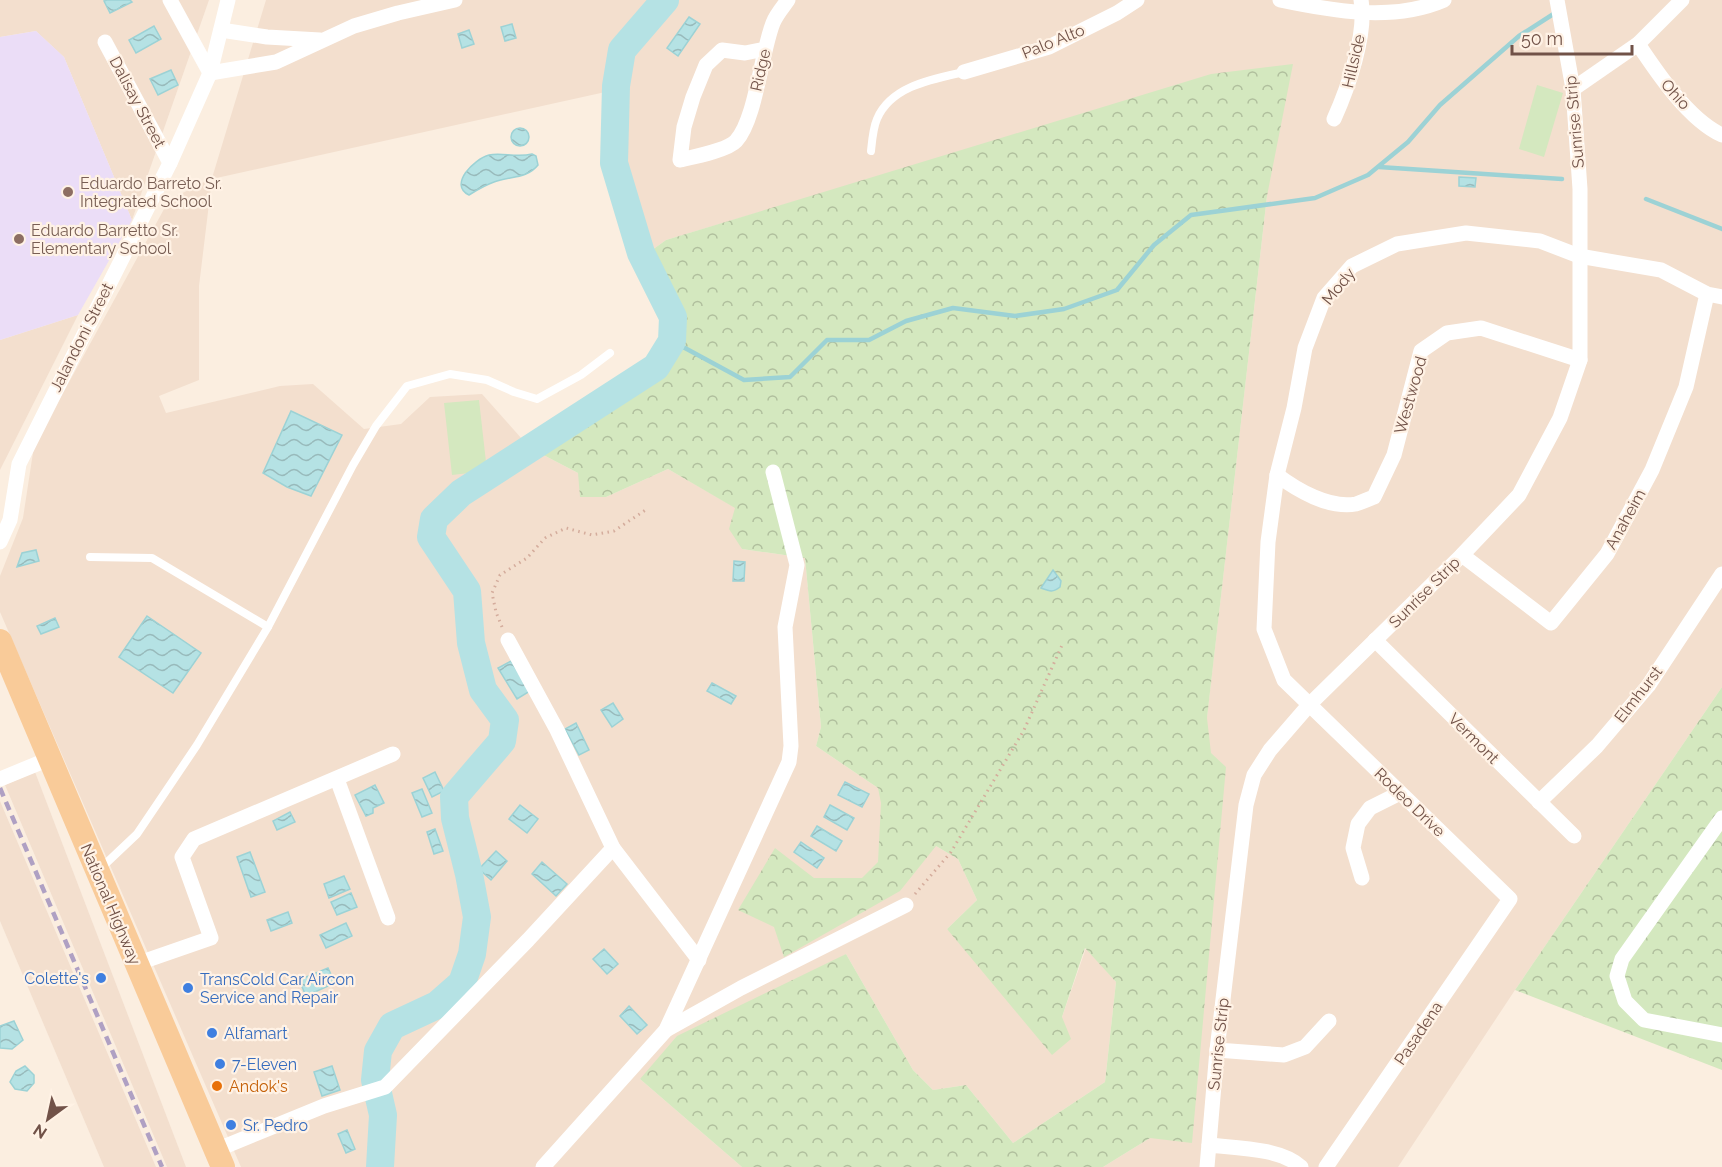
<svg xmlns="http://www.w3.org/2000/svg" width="1722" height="1167" font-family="Raleway,sans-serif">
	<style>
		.residential { fill: #f3dfce }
		.education { fill: #ebddf7 }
		.grass { fill: #d4e8bf }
		.forest { fill: url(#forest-crowns) }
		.water { fill: url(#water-waves); stroke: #9cd2d5; stroke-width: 1.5 }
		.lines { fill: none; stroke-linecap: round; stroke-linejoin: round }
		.stream { stroke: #9cd2d5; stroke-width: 4.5 }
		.river { stroke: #b5e2e4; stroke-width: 28 }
		.path { stroke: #d4ac9c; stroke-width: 3; stroke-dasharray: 1.5 4.5; stroke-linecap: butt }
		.lane { stroke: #fff; stroke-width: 8 }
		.street { stroke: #fff; stroke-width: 15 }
		.primary { stroke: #f9cb99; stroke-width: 24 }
		.rail { stroke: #afa0c3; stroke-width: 4.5; stroke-dasharray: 9 6; stroke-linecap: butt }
		.education-dot { fill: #8d6e63; stroke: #fff2e5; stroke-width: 2 }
		.shop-dot { fill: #3f7fe0; stroke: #fff2e5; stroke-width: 2 }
		.food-dot { fill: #e8710a; stroke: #fff2e5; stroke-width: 2 }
		.labels { text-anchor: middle; stroke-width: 4.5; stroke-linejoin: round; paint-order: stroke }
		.street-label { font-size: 16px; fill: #715248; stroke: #fff2e5 }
		.education-label { font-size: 16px; fill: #785e54; stroke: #fff2e5; text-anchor: start }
		.shop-label { font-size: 16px; fill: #366cbe; stroke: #fff2e5; text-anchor: start }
		.food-label { font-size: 16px; fill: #c56008; stroke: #fff2e5; text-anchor: start }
	</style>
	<defs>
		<pattern id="forest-crowns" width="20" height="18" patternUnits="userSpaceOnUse" patternTransform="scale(1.5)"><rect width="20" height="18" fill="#d4e8bf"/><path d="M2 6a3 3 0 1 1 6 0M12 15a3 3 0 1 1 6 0" fill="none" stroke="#b0bf9d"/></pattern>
		<pattern id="water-waves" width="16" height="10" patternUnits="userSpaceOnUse" patternTransform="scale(1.5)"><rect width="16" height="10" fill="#b5e2e4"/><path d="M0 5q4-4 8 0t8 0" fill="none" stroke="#98babb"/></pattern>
	</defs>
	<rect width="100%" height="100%" fill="#fbeee0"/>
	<g class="residential">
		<path d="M0 0H209L132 220 64 57 36 31 0 37Z"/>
		<path d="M266 0H1722V687L1515 990 1398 1167H1103L1150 1138 1181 943 1267 196 970 149 666 240 652 250 618 152 619 89 212 179 199 286V380L159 396 166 413 280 386 313 384 364 429 401 424 430 397 482 394 530 448 578 473 606 497 668 469 736 508 742 549 805 558 821 727 816 746 878 788 936 846 958 859 977 900 947 929 1062 1017 1086 948 1116 982 1105 1082 1013 1143 966 1085 933 1090 913 1070 846 954 640 1079 742 1167H241L0 612V576L23 518 34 446 169 200 212 178Z"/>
		<path d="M78 315 0 470V340Z"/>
		<path d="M35 772 186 1167H167L5 785Z"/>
		<path d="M0 801 156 1167H104L0 921Z"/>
	</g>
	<path class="education" d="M36 31 64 57 132 220 78 315 0 340V37Z"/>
	<g class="grass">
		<path d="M1537 85 1563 93 1544 157 1519 149Z"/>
		<path d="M479 400 487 471 452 475 444 403Z"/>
	</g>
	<g class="forest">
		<path d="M1293 64 1267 196 1207 718 1211 753 1226 767 1192 1143 1150 1138 1103 1167H742L640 1079 677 1036 846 954 913 1070 933 1090 966 1085 1013 1143 1105 1082 1116 982 1085 948 1062 1017 1071 1039 1052 1055 947 929 977 900 958 859 936 846 900 891 784 957 774 927 738 910 775 848 814 878H862L878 862 881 803 878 788 816 746 821 727 805 558 742 549 729 529 735 508 668 469 606 497H580L578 473 530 448 656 367 672 340 673 316 652 250 666 240 1211 74Z"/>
		<path d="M1722 687V1070L1515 990Z"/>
	</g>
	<g class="water">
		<path d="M107 0H130L132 2 110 13 104 1Z"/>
		<path d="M689 17 700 24 678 56 667 48Z"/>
		<path d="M512 24 516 38 505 41 501 27Z"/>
		<path d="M154 26 161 39 136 53 129 40Z"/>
		<path d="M469 30 474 44 462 48 458 34Z"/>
		<path d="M171 70 178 85 158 95 150 79Z"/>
		<circle cx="520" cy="137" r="9"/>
		<path d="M532 154 536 156 538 165C527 179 510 176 494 182 485 185 477 190 469 195 448 185 474 159 489 155 502 152 516 158 532 154Z"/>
		<path d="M1459 177 1476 178 1475 187 1459 186Z"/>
		<path d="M291 411 342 435 311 496 287 487 263 473Z"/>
		<path d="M36 550 39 561 17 567 22 553Z"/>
		<path d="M734 561 745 562 744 581H733Z"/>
		<path d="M1053 570 1061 581 1060 587C1053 593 1049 591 1041 588Z"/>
		<path d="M147 616 201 653 173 693 119 657Z"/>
		<path d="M55 618 59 627 41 634 37 626Z"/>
		<path d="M511 661 530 691 517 699 498 668Z"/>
		<path d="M712 683 736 696 731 704 707 691Z"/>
		<path d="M613 703 623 719 612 727 601 710Z"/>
		<path d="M576 723 589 750 579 755 565 729Z"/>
		<path d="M435 772 444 791 432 797 423 778Z"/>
		<path d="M845 782 869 794 862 807 838 795Z"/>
		<path d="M375 785 384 803 373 808V813L366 816 355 795Z"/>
		<path d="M422 789 432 813 422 817 412 793Z"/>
		<path d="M520 805 538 819 527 833 509 819Z"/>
		<path d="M830 805 854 818 847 830 824 817Z"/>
		<path d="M290 812 295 822 277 830 273 821Z"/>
		<path d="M817 826 842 841 836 851 811 836Z"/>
		<path d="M435 829 443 851 434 854 427 832Z"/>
		<path d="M801 842 824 858 817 868 794 852Z"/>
		<path d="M496 851 507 861 491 880 479 869Z"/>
		<path d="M250 852 265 892 251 897 237 857Z"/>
		<path d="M542 862 567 884 556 896 532 874Z"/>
		<path d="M344 876 350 889 329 898 324 884Z"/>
		<path d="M351 893 357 907 337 915 331 902Z"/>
		<path d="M288 912 292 923 271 931 267 920Z"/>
		<path d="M346 923 352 936 326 948 320 935Z"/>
		<path d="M604 949 618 964 607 974 593 959Z"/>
		<path d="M328 968 335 983 306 996 299 980Z"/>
		<path d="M629 1006 647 1025 637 1034 620 1016Z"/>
		<path d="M14 1021 23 1040 12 1049 0 1048V1026Z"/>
		<path d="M25 1066 34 1075V1083L27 1091 15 1089 10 1082 16 1071Z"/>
		<path d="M332 1066 340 1090 322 1096 314 1072Z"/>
		<path d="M347 1130 355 1149 346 1153 338 1134Z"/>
	</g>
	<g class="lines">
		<g class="stream">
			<path d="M1379 167 1562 179"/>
			<path d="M1646 199 1722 229"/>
			<path d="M672 341 744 380 790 377 827 340H869L906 321 953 308 1015 316 1064 309 1117 290 1154 245 1191 215 1315 198 1368 175 1408 142 1440 105 1519 36 1555 13"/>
		</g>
		<path class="river" d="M380 1167 383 1115 375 1080 378 1051 392 1026 437 1005 462 983 472 954 477 917 469 874 455 818 454 797 502 741 505 720 483 690 471 643 467 591 431 537 434 519 461 493 656 367 672 341 673 317 641 253 614 163 616 86 622 50 665 0"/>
		<g class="path">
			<path d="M502 627 496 612 492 593 500 575 527 558 545 538 566 528 592 535 614 531 647 509"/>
			<path d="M915 894 951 852 1024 730 1063 643"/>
		</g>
		<g class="lane">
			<path d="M871 151C872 141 873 128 877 119 891 86 933 79 964 72"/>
			<path d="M90 557 152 558 268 627"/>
			<path d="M100 869 137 834 197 745 268 627 353 465 376 426 407 386 450 374 487 380 514 392 537 399 581 375 610 353"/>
		</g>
		<g class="street">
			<path d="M170 0 210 73"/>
			<path d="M1280 0C1332 11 1393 22 1444 0"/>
			<path d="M221 30 267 37 320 40"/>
			<path d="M105 42 170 163"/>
			<path d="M1638 44C1658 74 1689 120 1722 135"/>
			<path d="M765 49 745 53 722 50 706 65 693 97 684 127 680 160C693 157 728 150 736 141 756 119 761 53 773 23 776 15 783 7 788 0"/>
			<path d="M964 72 1049 47 1117 13 1137 0"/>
			<path d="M210 73 276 62 354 26 398 13 455 0"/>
			<path d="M1573 89 1638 44 1682 0"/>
			<path d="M1334 119C1348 88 1367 34 1361 0"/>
			<path d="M1277 475C1297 490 1329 509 1356 504 1362 502 1369 499 1374 497L1394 455 1421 351 1447 333 1481 328 1580 360"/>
			<path d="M0 542 10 520 19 464 170 163 210 73 228 0"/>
			<path d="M1462 555 1551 623 1607 554 1652 470 1686 387 1707 294"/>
			<path d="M508 640 557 730 613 848 699 960"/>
			<path d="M1375 640 1574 836"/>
			<path d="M0 779 49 759"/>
			<path d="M337 779 388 918"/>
			<path d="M1539 802 1597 746 1648 686 1722 574"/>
			<path d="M1722 818 1622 959 1617 976 1625 1001 1644 1020 1722 1035"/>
			<path d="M1362 878 1353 848 1358 824 1370 808 1400 793"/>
			<path d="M136 964 211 938 182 857 194 839 393 754"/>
			<path d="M666 1030 741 988 906 905"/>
			<path d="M1217 1050 1284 1055 1305 1047 1329 1021"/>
			<path d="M1209 1145C1236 1148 1281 1148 1301 1167"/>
			<path d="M216 1150 324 1106 385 1087 528 940 613 848"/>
			<path d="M543 1167 666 1030 789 762 791 746 785 627 797 565 773 472"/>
			<path d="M1207 1167 1217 1050 1246 805 1254 775 1270 750 1309 705 1462 555 1519 495 1560 418 1580 360V189L1573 89 1557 0"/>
			<path d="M1326 1167 1510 899 1284 680 1264 629 1268 542 1277 475 1294 408 1305 348 1324 298 1352 266 1397 244 1466 233 1540 241 1579 256 1661 270 1707 294 1722 297"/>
		</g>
		<path class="primary" d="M0 641 223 1167"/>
		<path class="rail" d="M0 788 162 1167"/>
	</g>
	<g class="education-dot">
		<circle cx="68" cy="192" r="6"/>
		<circle cx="19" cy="239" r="6"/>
	</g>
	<g class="shop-dot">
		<circle cx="101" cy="978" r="6"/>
		<circle cx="188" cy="988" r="6"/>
		<circle cx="212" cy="1033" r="6"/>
		<circle cx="220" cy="1064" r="6"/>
		<circle cx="231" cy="1125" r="6"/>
	</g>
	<circle class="food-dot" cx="217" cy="1086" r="6"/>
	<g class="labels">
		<g class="street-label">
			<text transform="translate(1053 41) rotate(-22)" y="6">Palo Alto</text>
			<text transform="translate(1353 61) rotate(-77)" y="6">Hillside</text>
			<text transform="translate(760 70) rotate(-77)" y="6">Ridge</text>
			<text transform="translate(1676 94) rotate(48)" y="6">Ohio</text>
			<text transform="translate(138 102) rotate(62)" y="6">Dalisay Street</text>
			<text transform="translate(1574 122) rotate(-95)" y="6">Sunrise Strip</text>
			<text transform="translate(1338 286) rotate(-51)" y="6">Mody</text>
			<text transform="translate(81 337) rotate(-63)" y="6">Jalandoni Street</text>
			<text transform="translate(1410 395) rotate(-74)" y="6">Westwood</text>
			<text transform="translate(1625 519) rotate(-61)" y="6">Anaheim</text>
			<text transform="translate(1424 592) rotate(-45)" y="6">Sunrise Strip</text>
			<text transform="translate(1638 694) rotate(-52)" y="6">Elmhurst</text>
			<text transform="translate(1474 738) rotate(45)" y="6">Vermont</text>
			<text transform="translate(1410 802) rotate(44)" y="6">Rodeo Drive</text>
			<text transform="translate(111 904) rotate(67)" y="6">National Highway</text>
			<text transform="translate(1418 1033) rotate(-56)" y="6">Pasadena</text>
			<text transform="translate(1218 1044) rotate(-84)" y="6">Sunrise Strip</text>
		</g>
		<g class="education-label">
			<text x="80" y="189">Eduardo Barreto Sr.<tspan x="80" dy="18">Integrated School</tspan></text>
			<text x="31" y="236">Eduardo Barretto Sr.<tspan x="31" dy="18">Elementary School</tspan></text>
		</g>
		<g class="shop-label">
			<text x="89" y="984" text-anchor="end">Colette's</text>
			<text x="200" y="985">TransCold Car Aircon<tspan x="200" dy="18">Service and Repair</tspan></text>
			<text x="224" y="1039">Alfamart</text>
			<text x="232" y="1070">7-Eleven</text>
			<text x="243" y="1131">Sr. Pedro</text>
		</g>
		<g class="food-label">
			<text x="229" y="1092">Andok's</text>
		</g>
	</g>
	<g transform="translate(48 1119) rotate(213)" stroke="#fff2e5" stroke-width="4.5" paint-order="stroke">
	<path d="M0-4.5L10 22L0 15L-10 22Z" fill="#715248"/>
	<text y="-9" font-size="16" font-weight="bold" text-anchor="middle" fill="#715248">N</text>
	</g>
	<path d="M1512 45v9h120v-9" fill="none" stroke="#715248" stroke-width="3"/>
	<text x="1521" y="45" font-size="18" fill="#715248" stroke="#fff2e5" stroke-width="4.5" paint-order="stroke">50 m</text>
</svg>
